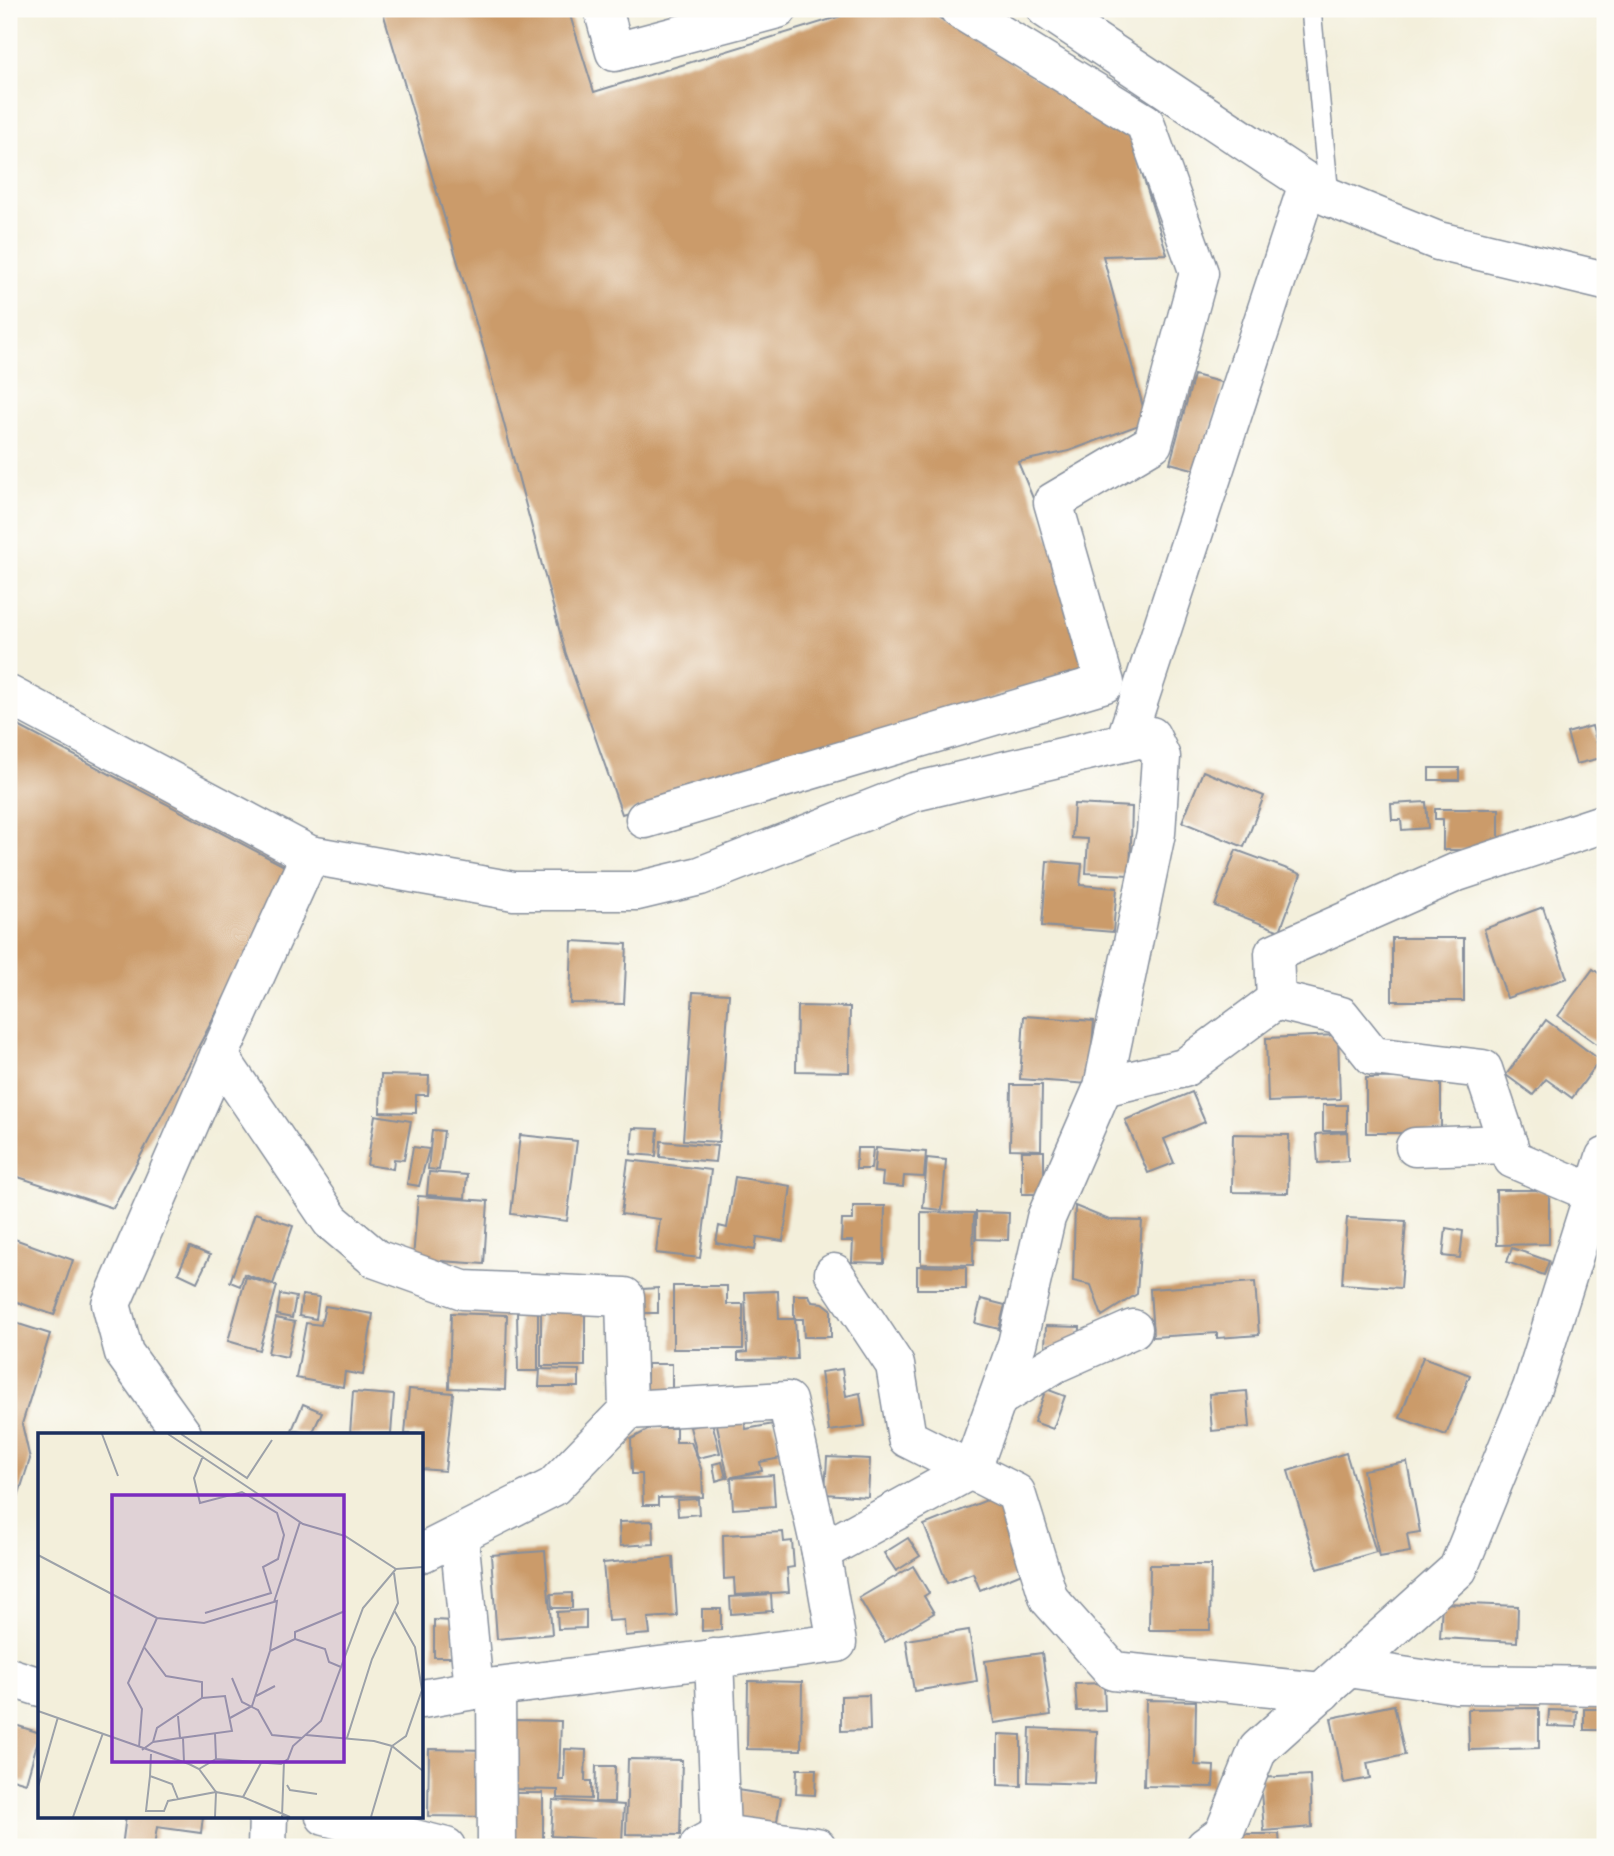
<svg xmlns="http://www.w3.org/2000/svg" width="1614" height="1856" font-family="Sriracha,sans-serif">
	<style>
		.building { fill: #cb9b6b }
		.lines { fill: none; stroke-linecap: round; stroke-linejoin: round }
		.service-casing { stroke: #878f9c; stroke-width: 22 }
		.minor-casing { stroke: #878f9c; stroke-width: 41 }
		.tertiary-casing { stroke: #878f9c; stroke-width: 41 }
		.service { stroke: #fff; stroke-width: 19 }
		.minor { stroke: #fff; stroke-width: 38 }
		.tertiary { stroke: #fff; stroke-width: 38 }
		.inset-road { fill: none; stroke: #9da2a9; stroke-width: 2 }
		.view { fill: #7b2cbf; fill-opacity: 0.15; stroke: #7b2cbf; stroke-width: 3.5 }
		.inset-edge { fill: none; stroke: #1b2f5e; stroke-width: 3.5 }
	</style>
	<rect width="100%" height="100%" fill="#fdfcf7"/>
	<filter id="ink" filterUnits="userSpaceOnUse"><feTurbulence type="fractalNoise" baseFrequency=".0143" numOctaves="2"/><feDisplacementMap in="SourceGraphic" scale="14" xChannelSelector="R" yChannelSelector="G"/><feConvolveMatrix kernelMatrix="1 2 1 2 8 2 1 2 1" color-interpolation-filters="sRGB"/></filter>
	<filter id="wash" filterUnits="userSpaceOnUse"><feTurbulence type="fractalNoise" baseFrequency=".00686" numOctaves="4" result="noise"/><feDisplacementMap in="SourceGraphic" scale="28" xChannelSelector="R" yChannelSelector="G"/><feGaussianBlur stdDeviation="1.57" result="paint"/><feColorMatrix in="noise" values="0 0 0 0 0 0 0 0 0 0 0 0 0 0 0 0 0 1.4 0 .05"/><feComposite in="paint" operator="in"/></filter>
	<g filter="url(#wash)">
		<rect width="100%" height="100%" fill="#f3efdb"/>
		<g id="blocks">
			<g class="building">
				<path d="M382 9H568L594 92 864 9H925L1131 137 1167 254 1103 256 1147 422 1069 451 1018 462 1063 571 1084 669 622 814 565 651 485 353Z"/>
				<path d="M1194 375 1224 383 1200 471 1170 463Z"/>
				<path d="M9 721 292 870 113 1208 9 1174Z"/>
				<path d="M1592 726 1601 758 1576 764 1567 733Z"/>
				<rect x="1429" y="768" width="30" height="12"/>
				<path d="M1203 771 1264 796 1244 847 1182 822Z"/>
				<path d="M1426 802 1428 828 1402 830 1401 820H1392L1391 804Z"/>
				<path d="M1074 804 1132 807 1130 875 1086 873 1088 839 1072 838Z"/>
				<path d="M1435 809H1499V850H1443V819H1435Z"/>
				<path d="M1236 850 1301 874 1280 931 1215 906Z"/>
				<path d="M1047 861 1082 864 1080 885 1117 888 1113 932 1042 926Z"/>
				<path d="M1543 907 1567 978 1507 998 1484 929Z"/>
				<rect x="1392" y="938" width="72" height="63"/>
				<path d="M572 941 627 944 624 1004 570 1003Z"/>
				<path d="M1593 969 1605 978V1050L1558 1016Z"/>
				<path d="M693 992 729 994 719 1142 683 1140Z"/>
				<path d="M797 1006 850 1007 849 1072 796 1071Z"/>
				<path d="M1024 1016 1094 1021 1089 1084 1020 1079Z"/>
				<path d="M1546 1020 1600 1060 1572 1098 1546 1079 1533 1095 1506 1075Z"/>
				<path d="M1338 1035 1340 1099 1268 1102 1266 1038Z"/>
				<path d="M381 1075 429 1076 428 1095H416V1113L380 1112Z"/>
				<path d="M1441 1077V1133H1366V1078Z"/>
				<path d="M1011 1085H1042L1041 1150 1010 1149Z"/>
				<path d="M1192 1092 1205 1122 1164 1139 1174 1163 1148 1173 1125 1120Z"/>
				<rect x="1323" y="1105" width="24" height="26"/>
				<path d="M375 1115 411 1121 404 1160 394 1159 393 1169 367 1165Z"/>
				<path d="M633 1128 658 1129 656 1156 631 1154Z"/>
				<path d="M432 1130 444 1131 439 1170 428 1169Z"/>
				<path d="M1347 1132 1348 1161 1318 1163 1316 1134Z"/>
				<path d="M1233 1134 1289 1135 1288 1193 1232 1192Z"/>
				<path d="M520 1135 577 1141 567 1221 511 1214Z"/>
				<path d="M661 1141 717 1146 715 1162 660 1157Z"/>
				<path d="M413 1147 429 1149 419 1186 407 1184Z"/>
				<path d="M857 1148H873L871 1169H856Z"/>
				<path d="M876 1148 926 1152 924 1177 904 1176 903 1187 882 1185 883 1173 874 1172Z"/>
				<rect x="1022" y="1151" width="22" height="43"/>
				<path d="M927 1158 946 1160 942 1210 923 1208Z"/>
				<path d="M628 1160 711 1170 700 1258 656 1253 660 1219 621 1214Z"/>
				<path d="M429 1172 467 1175 465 1198 427 1195Z"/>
				<path d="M735 1177 791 1186 783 1241 757 1237 755 1250 716 1243 719 1226 727 1228Z"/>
				<path d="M1496 1190H1549V1244L1497 1245Z"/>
				<path d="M418 1196 488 1201 484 1264 413 1259Z"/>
				<path d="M853 1206H885L884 1263 852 1262 853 1241H841L842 1220H853Z"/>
				<path d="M1075 1206 1109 1220 1142 1221 1137 1294 1102 1316 1091 1285 1073 1281Z"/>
				<path d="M921 1212 974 1213 973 1265 921 1264Z"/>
				<path d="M976 1212 1009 1213 1008 1240 976 1239Z"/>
				<path d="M255 1213 293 1226 273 1284 244 1274 240 1286 230 1282Z"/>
				<path d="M1347 1218 1406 1221 1401 1288 1342 1284Z"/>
				<path d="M1446 1228 1463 1231 1460 1258 1443 1256Z"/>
				<path d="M9 1237 73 1260 54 1315 9 1299Z"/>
				<path d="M190 1247 210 1255 197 1282 178 1273Z"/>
				<path d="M1512 1248 1549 1261 1544 1275 1507 1262Z"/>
				<path d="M917 1266 966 1267V1289H917Z"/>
				<path d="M246 1277 277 1286 259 1350 228 1341Z"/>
				<path d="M1255 1282 1259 1335 1217 1338V1333L1153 1337 1150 1289Z"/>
				<path d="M673 1286H727V1304H743V1349H673Z"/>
				<path d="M658 1288V1313H642V1289Z"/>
				<path d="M778 1291 779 1319H795L797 1359 738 1360V1353L747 1352 745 1292Z"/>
				<path d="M280 1294 296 1297 292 1318 277 1315Z"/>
				<path d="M302 1295 319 1297 316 1319 299 1316Z"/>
				<path d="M794 1295H809L812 1302 823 1303 831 1309V1337H804L803 1319H794Z"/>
				<path d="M981 1299 1005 1305 999 1329 975 1323Z"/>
				<path d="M325 1306 373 1314 363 1375 345 1372 343 1387 296 1378 306 1323 321 1325Z"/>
				<rect x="541" y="1307" width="44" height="59"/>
				<path d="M517 1310H538V1371H518Z"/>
				<path d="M451 1313 507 1315 505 1390 449 1388Z"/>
				<path d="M276 1318 295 1322 287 1357 268 1353Z"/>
				<path d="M9 1321 50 1334 22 1424 30 1459 9 1525Z"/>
				<path d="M1046 1326 1080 1327 1079 1349 1045 1347Z"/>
				<path d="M1423 1357 1470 1375 1446 1435 1400 1418Z"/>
				<rect x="647" y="1364" width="25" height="28"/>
				<path d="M540 1369 579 1370V1387H539Z"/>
				<path d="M842 1369 846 1396 860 1393 865 1426 829 1431 821 1372Z"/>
				<path d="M409 1389 453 1393 445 1471 422 1469V1434H405Z"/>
				<path d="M1046 1389 1065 1396 1053 1429 1034 1422Z"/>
				<path d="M1247 1391 1250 1427 1212 1431 1209 1394Z"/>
				<path d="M353 1392 394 1395 391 1434H350Z"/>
				<path d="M303 1404 322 1412 312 1434 292 1430Z"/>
				<path d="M743 1415 746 1429 774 1424 781 1458 760 1462 762 1471 728 1478 716 1420Z"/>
				<path d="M712 1422 720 1453 698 1458 690 1427Z"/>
				<path d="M651 1428H676V1442H691L702 1471 703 1497 658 1498V1505H643L642 1474H632L631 1439Z"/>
				<path d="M1346 1453 1376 1552 1318 1569 1288 1471Z"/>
				<path d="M827 1457 870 1459 868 1497 825 1494Z"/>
				<path d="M722 1462 726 1478 716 1481 713 1464Z"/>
				<path d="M1407 1462 1420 1532 1407 1534 1410 1552 1379 1557 1363 1470Z"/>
				<path d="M773 1475 775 1506 733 1509 731 1478Z"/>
				<path d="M997 1496 1027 1571 980 1590 973 1573 947 1583 924 1525Z"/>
				<path d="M698 1499 699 1514 678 1516 677 1500Z"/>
				<path d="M653 1521 654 1544 620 1546 619 1522Z"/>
				<path d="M783 1532 784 1542 792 1541 794 1567 787 1568 789 1592 735 1595 734 1578 724 1579 723 1535Z"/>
				<path d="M908 1538 920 1556 896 1571 884 1553Z"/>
				<path d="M545 1551 552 1634 497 1639 491 1555Z"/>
				<path d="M673 1557 677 1616 648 1618 650 1634 625 1636 624 1620 608 1621 603 1563Z"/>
				<path d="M1150 1565H1211L1210 1630H1149Z"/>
				<path d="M913 1566 929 1593 924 1596 934 1613 885 1642 859 1598Z"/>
				<path d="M572 1593V1608H552L551 1594Z"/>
				<path d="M771 1594 772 1611 731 1614 730 1597Z"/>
				<path d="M1442 1603 1518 1606 1517 1642 1440 1638Z"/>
				<path d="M702 1609H721V1630L702 1631Z"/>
				<path d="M586 1610V1628L558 1629 557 1612Z"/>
				<path d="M434 1620 454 1621V1657H434Z"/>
				<path d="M969 1630 977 1681 914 1691 906 1640Z"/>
				<path d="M1042 1653 1051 1715 994 1723 985 1661Z"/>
				<path d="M748 1681 802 1682 801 1750 747 1749Z"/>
				<path d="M1104 1683 1105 1710 1077 1711 1075 1684Z"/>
				<path d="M869 1695 870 1730 841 1731V1696Z"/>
				<path d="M1146 1700 1196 1701 1195 1765 1214 1766 1213 1787 1144 1786Z"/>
				<path d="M1394 1705 1405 1755 1367 1763 1370 1778 1344 1783 1331 1718Z"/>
				<path d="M1539 1708V1748L1469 1750 1468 1709Z"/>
				<rect x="1584" y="1709" width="21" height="21"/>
				<path d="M1549 1710 1577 1711 1576 1727 1548 1726Z"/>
				<path d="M514 1720 561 1721 559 1780H564L565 1749 586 1750 585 1781H591V1799L558 1798V1790L512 1789Z"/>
				<path d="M9 1723 40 1733 26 1783 9 1778Z"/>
				<path d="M1030 1728 1097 1731 1095 1784 1028 1782Z"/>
				<path d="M998 1734 1021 1735V1786L998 1785Z"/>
				<path d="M429 1749 492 1750 491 1817 428 1816Z"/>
				<path d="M628 1759 682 1760 680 1835 626 1834Z"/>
				<path d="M596 1766H615L614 1802H595Z"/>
				<path d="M797 1769H816L815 1795 796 1794Z"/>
				<path d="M1310 1775 1312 1827 1264 1831 1260 1778Z"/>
				<path d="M731 1789 781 1797 776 1827 726 1818Z"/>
				<path d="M504 1793H543V1847H515Z"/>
				<path d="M553 1800 624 1805 622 1841 551 1836Z"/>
				<path d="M126 1816H203L201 1833 157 1827 154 1847H122Z"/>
				<path d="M1237 1834H1279L1280 1847H1238Z"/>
				<path d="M547 1839 566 1840 565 1847H547Z"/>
			</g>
		</g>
	</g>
	<g filter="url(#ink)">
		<use href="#blocks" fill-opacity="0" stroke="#878f9c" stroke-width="2"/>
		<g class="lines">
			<g class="service-casing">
				<path id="service" d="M1311 9 1329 196"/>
			</g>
			<g class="minor-casing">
				<g id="minor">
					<path d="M603 9 615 52 778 9"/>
					<path d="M9 695 310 855 514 891H637L700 876 914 792 1151 736 1161 757 1156 833 1103 1087 1046 1218 1017 1344 972 1469 821 1552"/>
					<path d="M1125 742 1308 184"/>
					<path d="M645 819 1105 683 1053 502 1153 443 1199 273 1145 123 959 9"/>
					<path d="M1276 1000 1341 1016 1373 1056 1483 1069 1513 1159 1593 1193"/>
					<path d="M1276 1000 1274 953 1457 872 1605 823"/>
					<path d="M219 1056 331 1221 376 1259 463 1290 625 1297 628 1410"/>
					<path d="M1103 1087 1184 1068 1276 1000"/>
					<path d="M1415 1147 1508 1144"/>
					<path d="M834 1273 895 1365 907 1438 1016 1493 1049 1599 1113 1671 1322 1692"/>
					<path d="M998 1398 1056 1363 1133 1329"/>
					<path d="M182 1434 124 1353 111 1304 219 1056 310 855"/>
					<path d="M422 1553 553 1487 628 1410 787 1401 821 1552 837 1643 474 1690 459 1535"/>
					<path d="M714 1658 721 1834"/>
					<path d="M1348 1668 1456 1684 1605 1686"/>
					<path d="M9 1677 40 1687"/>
					<path d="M496 1687 497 1847"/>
					<path d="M422 1699 474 1690"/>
					<path d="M325 1816 446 1847"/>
					<path d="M699 1846 721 1834 817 1847"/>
					<path d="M267 1847 268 1816"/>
					<path d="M1205 1847 1224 1833 1258 1749 1458 1569 1532 1388 1605 1157"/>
				</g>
			</g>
			<g class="tertiary-casing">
				<path id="tertiary" d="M1046 9 1329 197 1438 241 1605 281"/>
			</g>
			<use href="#service" class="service"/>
			<use href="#minor" class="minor"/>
			<use href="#tertiary" class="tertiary"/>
		</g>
	</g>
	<g transform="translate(38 1433)">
		<rect width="385" height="385" fill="#f3efdb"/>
		<path class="inset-road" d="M64 1 80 43M130 1 265 91 307 103 358 136 385 134M143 1 209 45 234 7M165 23 156 45 162 70 204 59 239 80 246 102 240 126 225 134 233 160 167 180M0 122 119 185 166 190 239 168 232 218 214 273 192 285M236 169 262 89M257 206 287 216 291 229 303 234M106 214 128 243 164 249V265M232 218 257 206V199L307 178M194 245 204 269 220 277 234 302 264 305M218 263 237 253M0 278 151 331 161 336 178 359 205 364 252 384M177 300 178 326M268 302 336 308 354 313 385 338M145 305 146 329M309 305 334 226 360 170 356 140M115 309 119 295 164 265 187 263 194 298 142 305 140 283M101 314 104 276 90 250 119 185M104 317 115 309 142 305M113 321 112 343 134 351 140 366M161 336 178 326 243 331 250 326 255 313 283 288 325 175 358 136M112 343 108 378H126L130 368 178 359 177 384M249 352 252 357 279 361M0 354 20 284M205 364 223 330M35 384 65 300M244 384 246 328M333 384 354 313 368 303 384 257 377 214 356 177"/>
		<path class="view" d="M74 62H306V329H74Z"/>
		<rect width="385" height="385" class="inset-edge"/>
	</g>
	<rect width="1614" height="1856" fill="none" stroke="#fdfcf7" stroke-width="35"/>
</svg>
